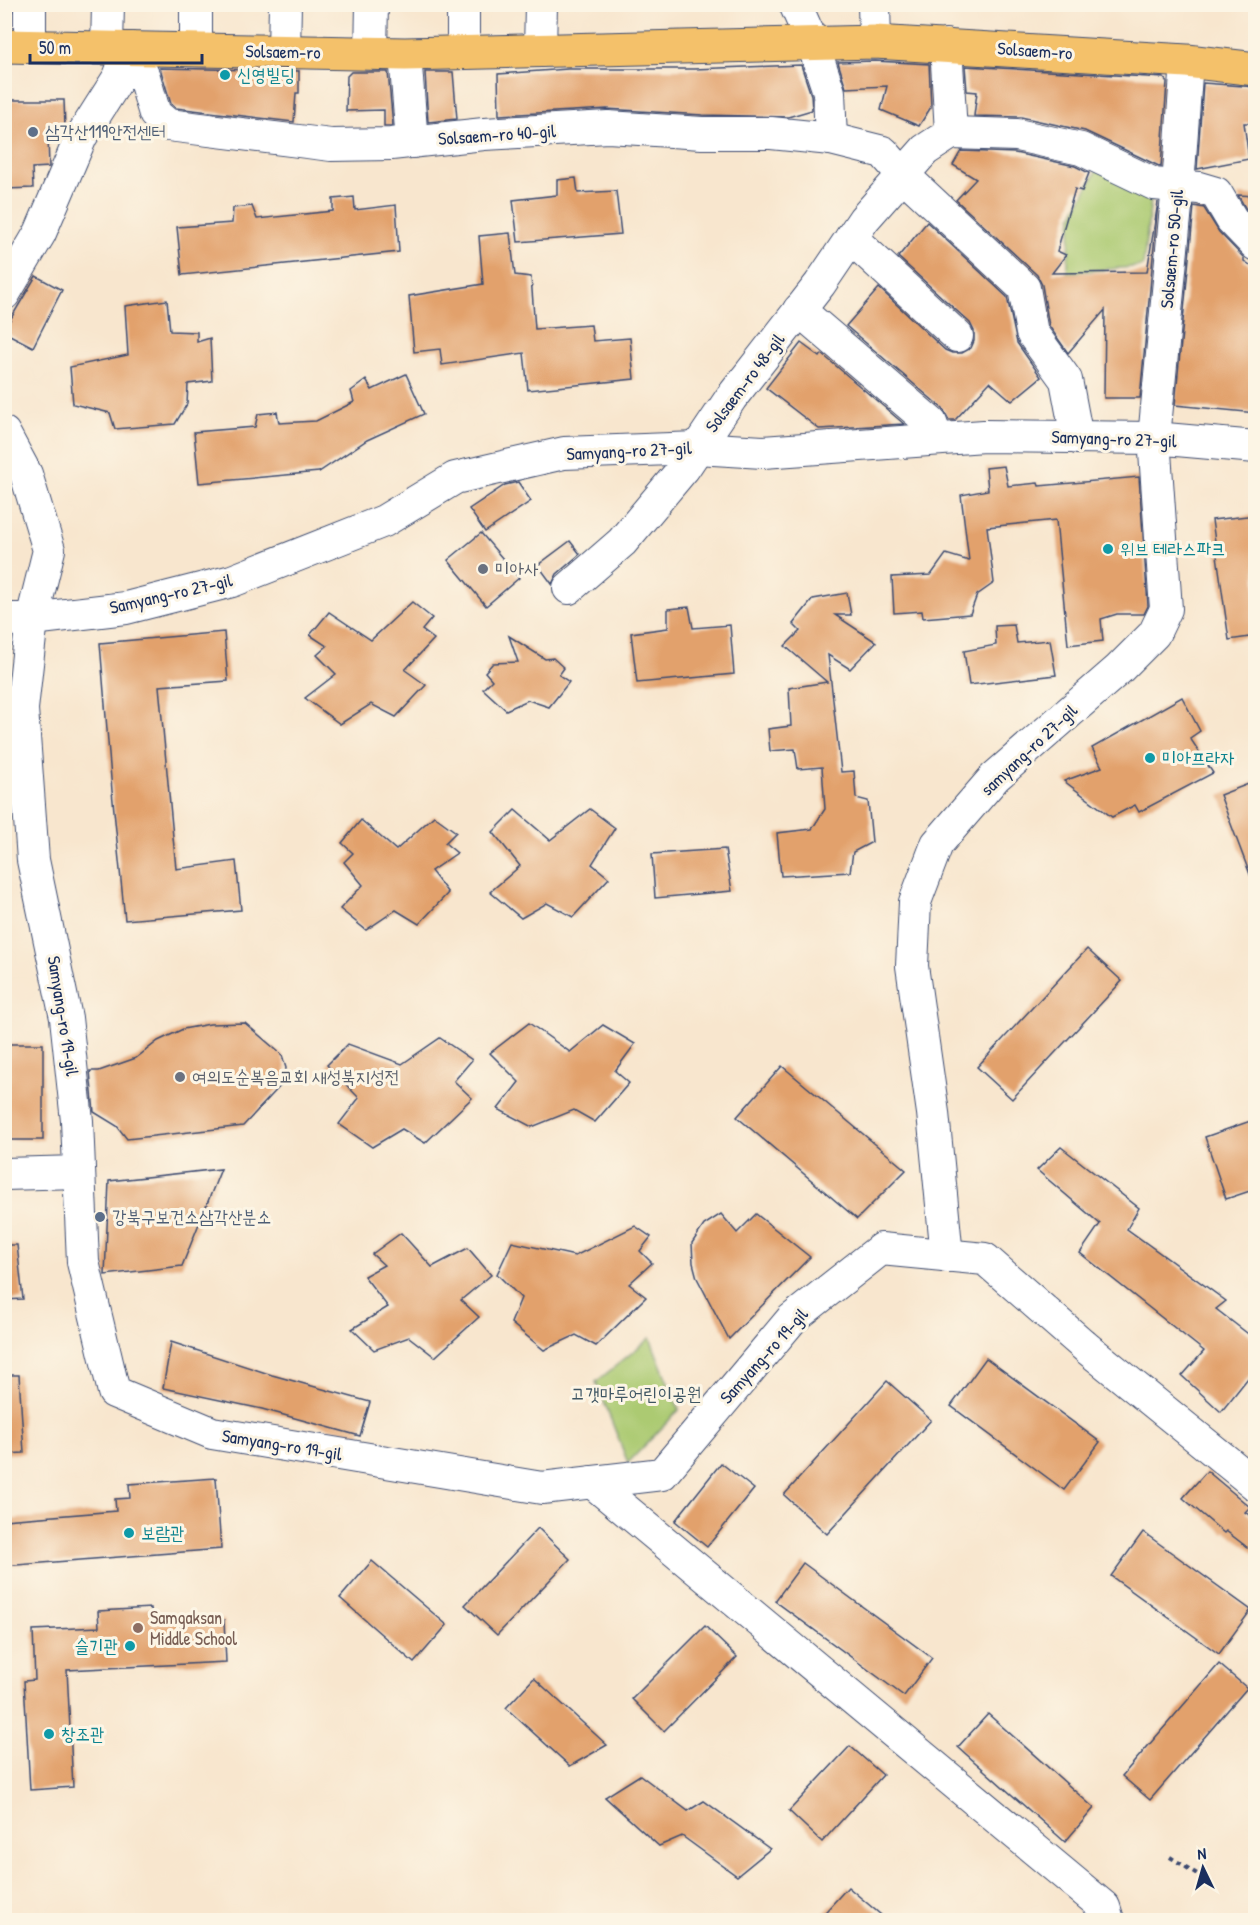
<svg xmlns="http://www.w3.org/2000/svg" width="1260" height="1925" font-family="'Patrick Hand','Poor Story',sans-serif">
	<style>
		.green { fill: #acca72; stroke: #647c68; stroke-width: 1.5 }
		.building { fill: #e2a16c }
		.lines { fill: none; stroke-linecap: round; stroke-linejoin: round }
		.minor-casing { stroke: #3c4a6f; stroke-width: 34 }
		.major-casing { stroke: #3c4a6f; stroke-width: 35 }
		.path { stroke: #3c4a6f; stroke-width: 4; stroke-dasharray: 4.5 4.5; stroke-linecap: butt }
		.minor { stroke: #fff; stroke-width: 32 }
		.major { stroke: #f4c16b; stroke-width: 33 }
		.culture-dot { fill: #0f9aa8; stroke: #fcf5e5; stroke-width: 2 }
		.service-dot { fill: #5c6f8a; stroke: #fcf5e5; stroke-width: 2 }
		.worship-dot { fill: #6b7280; stroke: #fcf5e5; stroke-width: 2 }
		.education-dot { fill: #8d6e63; stroke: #fcf5e5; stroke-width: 2 }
		.labels { text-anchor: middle; stroke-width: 6; stroke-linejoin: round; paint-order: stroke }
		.street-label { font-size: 18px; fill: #1b2f5e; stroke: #fcf5e5 }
		.culture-label { font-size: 18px; fill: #0d838f; stroke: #fcf5e5; text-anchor: start }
		.service-label { font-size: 18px; fill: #4e5e75; stroke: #fcf5e5; text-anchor: start }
		.worship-label { font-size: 18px; fill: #5b616d; stroke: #fcf5e5; text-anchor: start }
		.park-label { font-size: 18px; fill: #3f5663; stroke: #fcf5e5 }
		.education-label { font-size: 18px; fill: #785e54; stroke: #fcf5e5; text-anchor: start }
	</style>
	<rect width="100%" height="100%" fill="#fcf5e5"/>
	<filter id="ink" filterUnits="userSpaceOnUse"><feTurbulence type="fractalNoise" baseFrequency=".0167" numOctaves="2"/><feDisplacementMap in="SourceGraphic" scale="12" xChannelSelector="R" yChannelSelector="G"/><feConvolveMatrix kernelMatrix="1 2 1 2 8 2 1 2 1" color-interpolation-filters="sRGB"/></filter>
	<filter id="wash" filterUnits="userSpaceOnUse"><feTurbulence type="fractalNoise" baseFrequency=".008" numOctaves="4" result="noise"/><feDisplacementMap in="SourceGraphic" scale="24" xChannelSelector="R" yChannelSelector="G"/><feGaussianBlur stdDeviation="1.35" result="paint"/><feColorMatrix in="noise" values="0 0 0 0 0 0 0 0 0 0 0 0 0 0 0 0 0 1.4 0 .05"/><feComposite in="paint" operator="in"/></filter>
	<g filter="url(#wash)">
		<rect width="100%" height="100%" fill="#f8e6ce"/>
		<g class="green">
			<path d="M1098 168 1152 192 1143 266 1067 273 1072 216Z"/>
			<path d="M650 1338 679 1410 628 1463 596 1382Z"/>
		</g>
		<g id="blocks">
			<g class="building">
				<path d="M875 61 929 64 931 107 919 126 881 110 887 86 846 88 838 62Z"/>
				<path d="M801 65 811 95 812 110 788 117 703 115 607 109 499 115 498 74 568 69H694Z"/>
				<path d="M965 66 1164 78 1167 82 1161 167 1085 131 1021 117 974 116 977 92 967 91Z"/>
				<path d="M160 68 299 71V93H296L294 122 176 108 171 104Z"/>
				<path d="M351 72H388L393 126H384V110L346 111 347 76Z"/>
				<path d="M425 72H453L457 119 428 122Z"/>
				<path d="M1203 83 1256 87V123H1244L1249 159 1197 169Z"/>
				<path d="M4 100H64L65 128H62V137H48L49 167 32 168 33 188 4 189Z"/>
				<path d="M961 151 1015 153 1075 166 1089 173 1082 191 1075 189 1057 251 1066 255 1052 273 1147 272 1158 202 1140 398H1104L1105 310 1068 353 1049 326 1042 285 1037 275 956 200 976 179 953 165Z"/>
				<path d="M576 178 578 193 616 191 621 234 518 242 513 200 557 195V180Z"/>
				<path d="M1238 195 1256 196V218L1246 209Z"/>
				<path d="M354 197 355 210 396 205 399 252 182 275 177 227 232 223 233 208 252 206 257 219 333 211V199Z"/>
				<path d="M1194 206 1204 208 1219 232 1244 258V261L1256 269V413L1175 405Z"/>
				<path d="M927 222 1007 297 1017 343 1041 377 1012 401 990 382 955 420H949L943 409 846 326 879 288 945 350 952 353H962L971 348 974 341V331L970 323 898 257Z"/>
				<path d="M510 233 515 275 531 277 535 329 591 325 593 341 630 338 634 379 528 390 524 353 442 365 440 349 414 352 409 296 483 284 479 236Z"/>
				<path d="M36 276 62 290 33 347 4 332V330Z"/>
				<path d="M167 300 170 331 197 332V342L210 338 212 381 188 384 187 404 175 424 115 429 110 413 73 404 70 367 128 355 125 306Z"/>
				<path d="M801 343 820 357 822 354 904 424 819 429 766 388Z"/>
				<path d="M406 374 424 414 367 440 319 472 199 483 194 432 255 427 258 414 277 412 279 423 316 421 354 402 351 391 366 380 372 390Z"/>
				<path d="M1004 466 1008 486 1038 483 1039 486 1139 477 1148 606 1144 614H1117L1101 619 1103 641 1068 645 1056 520 987 527 994 583 977 595 970 614 923 618 922 611 894 613 892 577 931 575 946 554 969 561 961 495 988 490 986 468Z"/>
				<path d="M518 482 531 501 485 532 469 509 505 485Z"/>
				<path d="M1256 515V636L1229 640 1212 520Z"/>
				<path d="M481 533 519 578 486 606 448 560Z"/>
				<path d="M570 541 580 554 557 574 552 584 538 565Z"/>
				<path d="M847 593 851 615H835L876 642 850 669 828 655 841 772 854 771 856 798 868 801 872 842 853 852 850 872 781 876 777 833 812 829 825 809 822 767 798 769 795 749 770 751 768 729 791 726 789 688 827 682 785 646 800 631 793 624 813 599Z"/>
				<path d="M412 602 432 618 422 630 434 639 405 670 426 685 396 717 371 704 340 724 305 698 336 674 317 655 327 646 310 635 329 612 371 640Z"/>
				<path d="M689 607 693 628 730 625 734 674 637 683 631 633 668 628V609Z"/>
				<path d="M1014 625 1017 643 1050 640 1056 675 969 685 964 651 996 645 995 626Z"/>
				<path d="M224 632 228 681 159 686 176 869 236 861 241 910 125 920 112 791 100 643Z"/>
				<path d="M509 636 545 659 553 658 564 668 559 675 569 682 549 707 528 700 506 710 483 689 492 680 485 672 493 663 518 662Z"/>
				<path d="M1182 697 1200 731 1190 738 1213 773 1139 812 1135 805 1112 817 1064 781 1102 767 1092 748Z"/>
				<path d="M1256 781V885H1254L1220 795Z"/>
				<path d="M590 809 615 828 592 864 609 878 573 917 547 903 521 918 490 892 520 866 493 832 515 810 550 840Z"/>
				<path d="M434 816 456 832 445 843 457 853 431 871 448 893 419 924 396 910 366 930 340 909 363 885 344 862 353 853 342 843 361 820 396 850Z"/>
				<path d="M725 849 732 891 655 898 652 854Z"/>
				<path d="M1087 949 1122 981 1012 1099 977 1067Z"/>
				<path d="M245 1023 282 1055 286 1068 284 1082 243 1126 127 1139 117 1126 94 1112 90 1071H99L136 1058 158 1041 183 1029 210 1024Z"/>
				<path d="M529 1023 570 1052 603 1025 635 1044 615 1071 629 1083 595 1122 574 1110 532 1127 498 1109 519 1082 490 1053Z"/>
				<path d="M440 1038 472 1060 454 1081 472 1098 425 1143 402 1129 372 1147 339 1124 359 1098 327 1065 348 1044 402 1064Z"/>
				<rect x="4" y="1044" width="39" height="96"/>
				<path d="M782 1066 906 1170 857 1219 737 1117Z"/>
				<path d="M1256 1119V1189L1226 1199 1205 1137Z"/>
				<path d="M1061 1147 1139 1208 1127 1229 1226 1301 1216 1309 1256 1340V1368L1221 1412 1182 1376 1204 1351 1080 1253 1100 1224 1037 1170Z"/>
				<path d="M221 1169 182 1266 105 1275 109 1181Z"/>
				<path d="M721 1214 737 1233 756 1214 810 1257 729 1339 697 1278 693 1263 692 1243 704 1225Z"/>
				<path d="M635 1226 651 1237 640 1251 652 1263 629 1284 646 1297 596 1346 576 1335 544 1350 511 1323 521 1298 497 1274 512 1242 575 1256Z"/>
				<path d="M401 1233 432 1267 468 1248 491 1275 461 1300 479 1317 435 1357 409 1337 374 1350 352 1329 388 1307 364 1276 384 1265 372 1254Z"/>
				<path d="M4 1245H17L23 1299 4 1300Z"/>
				<path d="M171 1342 272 1375 370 1402 360 1436 262 1409 163 1388Z"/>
				<path d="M986 1358 1100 1442 1064 1490 951 1406Z"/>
				<path d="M4 1375H19L24 1453 4 1454Z"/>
				<path d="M887 1381 931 1420 827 1534 784 1495Z"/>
				<path d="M721 1463 754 1489 707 1547 675 1521Z"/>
				<path d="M1207 1471 1250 1507 1245 1512 1256 1519V1554L1226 1531 1224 1533 1183 1498Z"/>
				<path d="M216 1478 221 1549 4 1566V1520L116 1511 115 1499 130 1498 129 1484Z"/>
				<path d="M538 1528 570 1559 497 1635 465 1605Z"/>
				<path d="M1143 1532 1251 1610 1219 1654 1111 1576Z"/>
				<path d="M372 1561 447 1625 414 1663 340 1598Z"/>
				<path d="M803 1563 932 1658 904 1696 775 1601Z"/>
				<path d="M151 1608 152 1624 224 1620 226 1662 67 1670 73 1787 30 1790 24 1681 35 1680 33 1630 99 1627 98 1611Z"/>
				<path d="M705 1626 737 1657 664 1731 632 1699Z"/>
				<path d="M1219 1664 1247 1688 1150 1800 1122 1776Z"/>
				<path d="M534 1678 607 1745 570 1766 506 1708Z"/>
				<path d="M988 1714 1094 1808 1065 1842 958 1747Z"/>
				<path d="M850 1746 883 1775 822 1842 789 1811Z"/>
				<path d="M640 1775 688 1811 704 1801 770 1849 737 1876 682 1836 659 1846 605 1797Z"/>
				<path d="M848 1887 887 1920H818Z"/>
			</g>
		</g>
	</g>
	<g filter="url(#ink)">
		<use href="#blocks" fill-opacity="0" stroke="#3c4a6f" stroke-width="1.5"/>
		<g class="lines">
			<g class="minor-casing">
				<g id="minor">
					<path d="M30 4V46"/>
					<path d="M795 4 813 44 829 92 831 139"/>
					<path d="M874 4 875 42"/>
					<path d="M946 45 951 133"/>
					<path d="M107 48 108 4"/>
					<path d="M130 48 144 77 155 114 168 125 331 145 391 144 484 134 608 127 702 133H771L831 139 883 152 903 175 1024 288 1032 333 1066 380 1077 438"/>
					<path d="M196 50V4"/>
					<path d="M284 51 285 4"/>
					<path d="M540 51 541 4"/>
					<path d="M371 53 372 4"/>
					<path d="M463 53V4"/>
					<path d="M405 54 412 142"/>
					<path d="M951 133 1017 135 1081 149 1154 184 1199 188 1216 193 1232 220 1256 245"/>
					<path d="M851 238 957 336"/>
					<path d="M4 294 40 233 81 137 119 77 130 48"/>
					<path d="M799 310 931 423 937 439"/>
					<path d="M4 433 26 474 49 550 32 619 22 709 33 860 66 1018 77 1121 83 1262 114 1392 212 1433 542 1488 662 1474 792 1319 881 1249 985 1259 1088 1349 1256 1485"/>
					<path d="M569 588 622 542 684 468 731 398 820 284 864 219 925 150 951 133"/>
					<path d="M4 619H32L126 608 232 581 384 521 455 478 564 453 697 448 763 452 984 436 1154 438 1256 447"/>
					<path d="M4 1174 79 1172"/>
					<path d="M947 1256 933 1113 912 966 915 902 937 844 995 777 1119 669 1154 634 1166 609 1154 438 1178 186 1187 61"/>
					<path d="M592 1482 1104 1907 1108 1920"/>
				</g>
			</g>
			<g class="major-casing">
				<path id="major" d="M4 46 405 54 875 42 1187 61 1256 69"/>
			</g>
			<path class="path" d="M1170 1857 1213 1884"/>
			<use href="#minor" class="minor"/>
			<use href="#major" class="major"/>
		</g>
	</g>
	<g class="culture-dot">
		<circle cx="225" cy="75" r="6"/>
		<circle cx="1108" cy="549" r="6"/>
		<circle cx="1150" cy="758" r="6"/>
		<circle cx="129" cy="1533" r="6"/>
		<circle cx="130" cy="1646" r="6"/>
		<circle cx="49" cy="1734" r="6"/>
	</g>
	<g class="service-dot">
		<circle cx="33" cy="132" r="6"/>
		<circle cx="100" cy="1217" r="6"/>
	</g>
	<g class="worship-dot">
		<circle cx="483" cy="569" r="6"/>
		<circle cx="180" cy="1077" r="6"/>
	</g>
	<circle class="education-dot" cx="138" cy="1628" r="6"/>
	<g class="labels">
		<g class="street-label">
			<text transform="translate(1035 51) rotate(4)" y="6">Solsaem-ro</text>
			<text transform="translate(283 52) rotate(1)" y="6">Solsaem-ro</text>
			<text transform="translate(497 135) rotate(-4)" y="6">Solsaem-ro 40-gil</text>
			<text transform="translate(1172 249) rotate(-85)" y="6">Solsaem-ro 50-gil</text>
			<text transform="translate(745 383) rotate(-53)" y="6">Solsaem-ro 48-gil</text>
			<text transform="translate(1114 439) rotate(2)" y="6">Samyang-ro 27-gil</text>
			<text transform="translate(629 451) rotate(-3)" y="6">Samyang-ro 27-gil</text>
			<text transform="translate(171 594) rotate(-13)" y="6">Samyang-ro 27-gil</text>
			<text transform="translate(1029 750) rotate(-43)" y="6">samyang-ro 27-gil</text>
			<text transform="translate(63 1016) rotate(81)" y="6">Samyang-ro 19-gil</text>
			<text transform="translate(764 1356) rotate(-48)" y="6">Samyang-ro 19-gil</text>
			<text transform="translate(282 1445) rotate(9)" y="6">Samyang-ro 19-gil</text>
		</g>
		<g class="culture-label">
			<text x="237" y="81">신영빌딩</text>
			<text x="1120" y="555">위브 테라스파크</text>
			<text x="1162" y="764">미아프라자</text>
			<text x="141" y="1539">보람관</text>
			<text x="118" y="1652" text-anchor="end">슬기관</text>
			<text x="61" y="1740">창조관</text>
		</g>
		<g class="service-label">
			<text x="45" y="138">삼각산119안전센터</text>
			<text x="112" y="1223">강북구보건소삼각산분소</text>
		</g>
		<g class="worship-label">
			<text x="495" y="575">미아사</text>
			<text x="192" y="1083">여의도순복음교회 새성북지성전</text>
		</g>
		<g class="park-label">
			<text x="636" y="1400">고갯마루어린이공원</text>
		</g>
		<g class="education-label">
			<text x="150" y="1624">Samgaksan<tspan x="150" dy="21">Middle School</tspan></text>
		</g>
	</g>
	<rect width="1260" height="1925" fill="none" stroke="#fcf5e5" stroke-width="24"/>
	<g transform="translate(1203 1868) rotate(355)" stroke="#fcf5e5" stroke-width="4.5" paint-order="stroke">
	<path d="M0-4.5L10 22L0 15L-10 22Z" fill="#1b2f5e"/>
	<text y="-9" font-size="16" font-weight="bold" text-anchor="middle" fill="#1b2f5e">N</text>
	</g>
	<path d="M30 54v9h172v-9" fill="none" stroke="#1b2f5e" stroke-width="3"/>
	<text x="39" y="54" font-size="18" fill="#1b2f5e" stroke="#fcf5e5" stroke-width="4.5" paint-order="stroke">50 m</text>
</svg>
